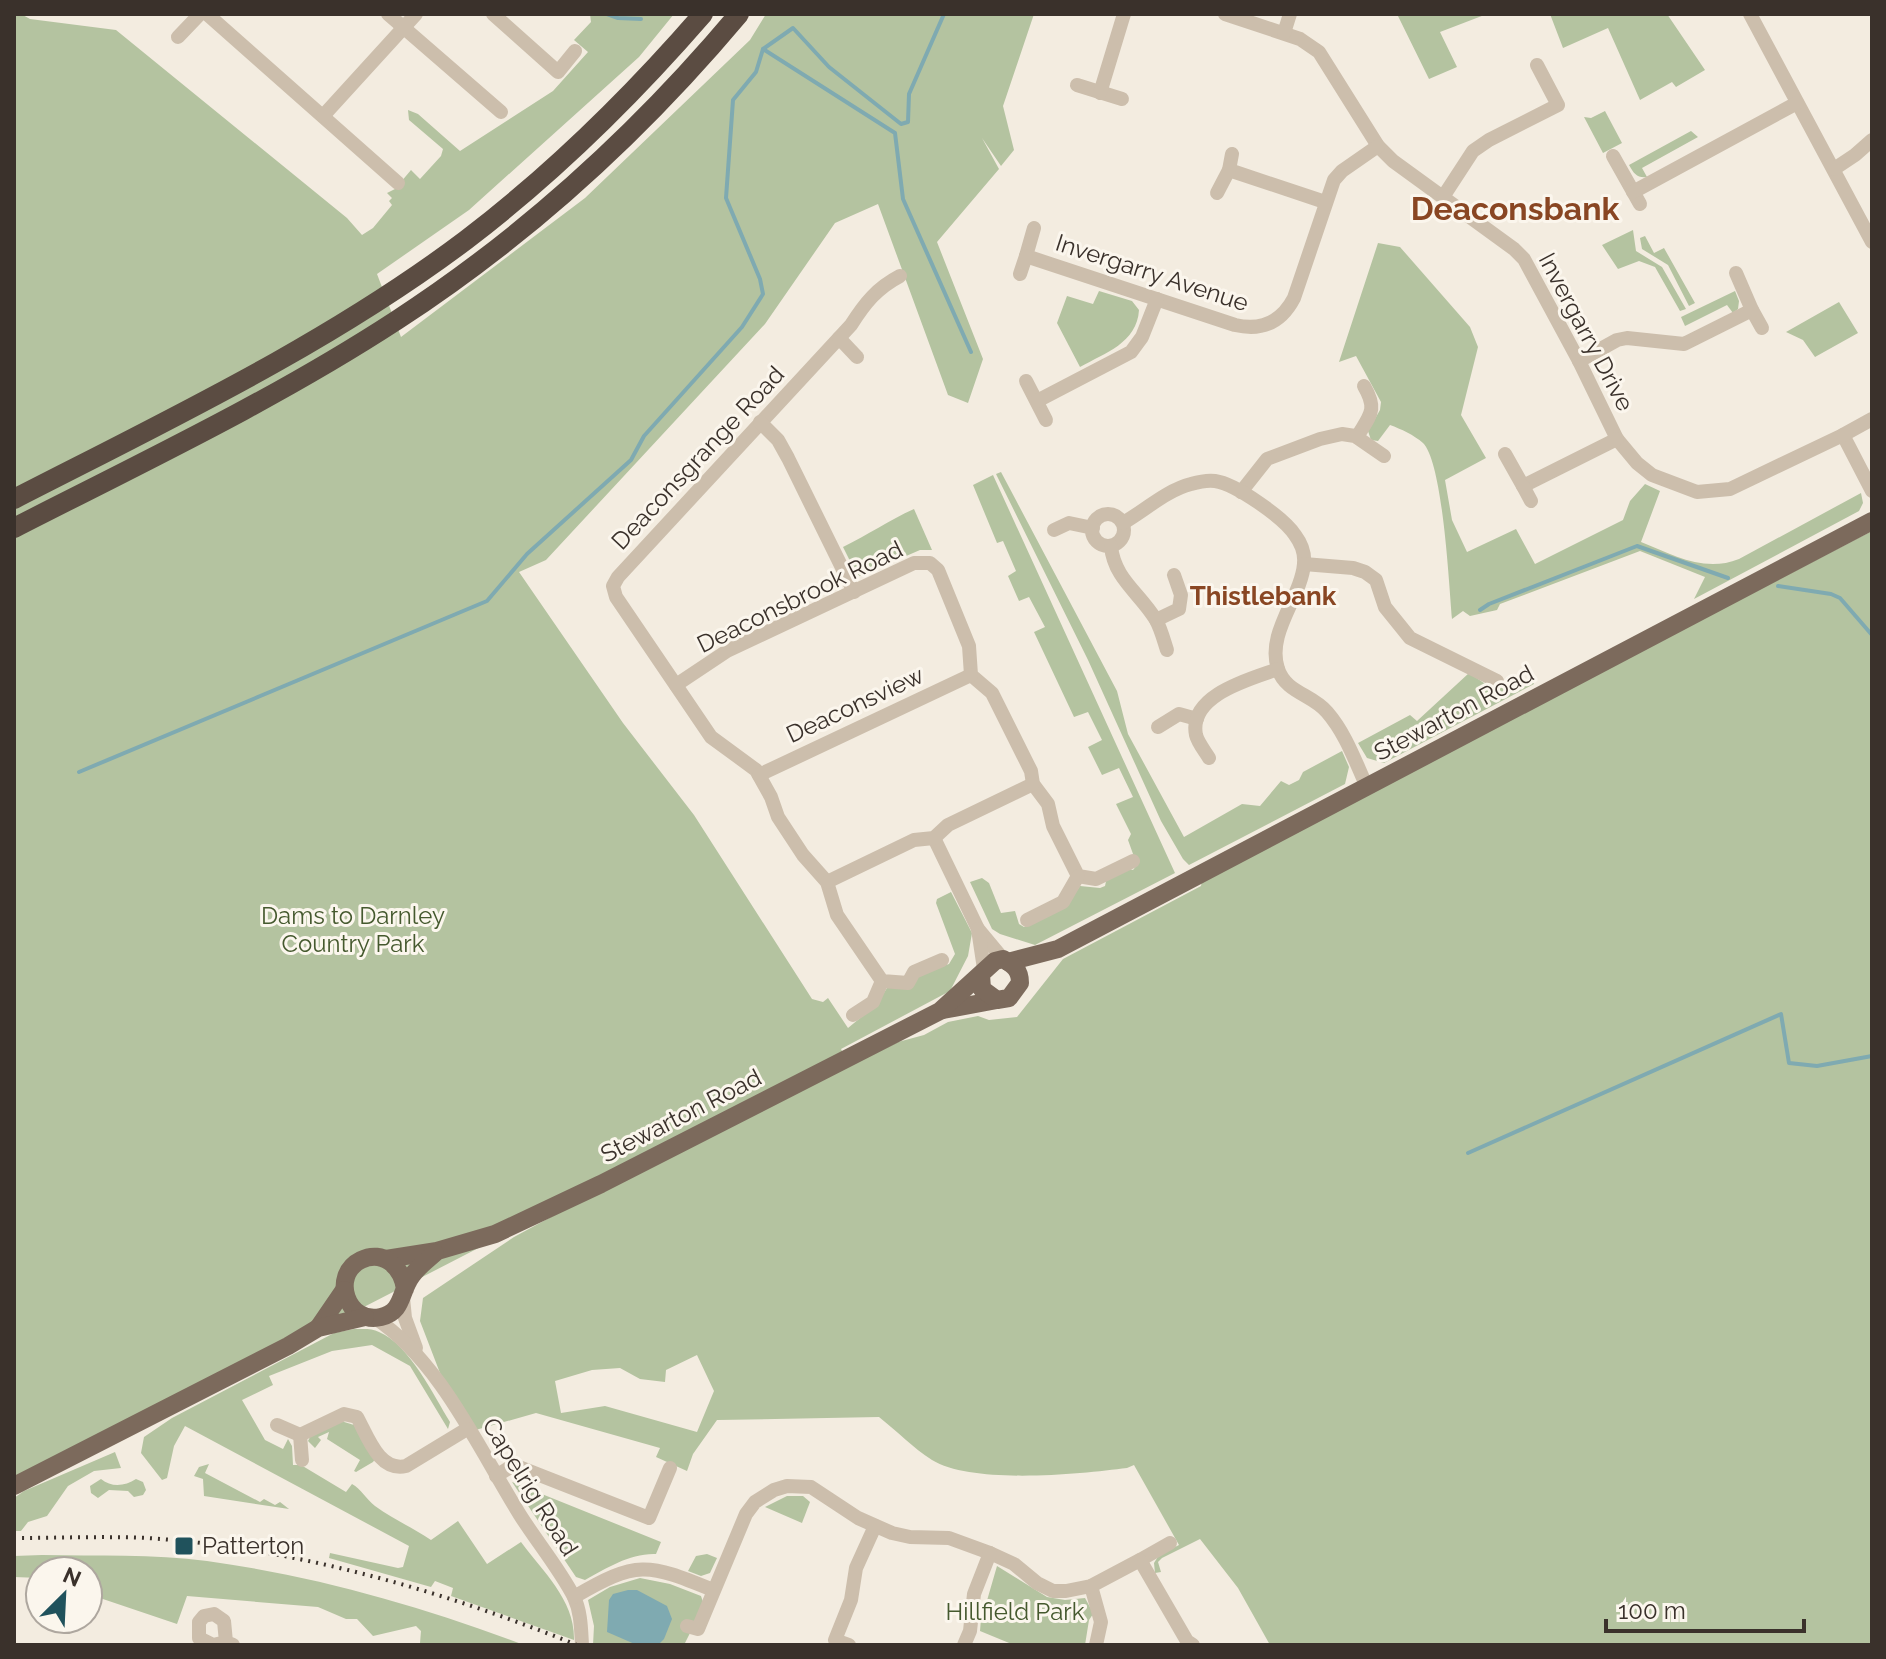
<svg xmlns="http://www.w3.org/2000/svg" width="1886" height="1659" font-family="Raleway,sans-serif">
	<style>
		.green { fill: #b4c3a0; fill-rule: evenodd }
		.water { fill: #7faab1 }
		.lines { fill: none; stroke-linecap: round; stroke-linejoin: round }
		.stream { stroke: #7faab1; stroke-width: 4 }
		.minor { stroke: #ccbeac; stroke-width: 14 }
		.major { stroke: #7c6a5c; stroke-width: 18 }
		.highway { stroke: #5b4c42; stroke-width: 20 }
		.rail { stroke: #3a312b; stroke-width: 4; stroke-dasharray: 2 6; stroke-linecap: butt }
		.poi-dot { fill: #20525c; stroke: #fbf6ed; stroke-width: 3 }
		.labels { text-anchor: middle; stroke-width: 6; stroke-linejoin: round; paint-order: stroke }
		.street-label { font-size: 24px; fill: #3a312b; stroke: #fbf6ed }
		.park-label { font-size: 24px; fill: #45592e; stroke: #fbf6ed }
		.poi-label { font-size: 24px; fill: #3a312b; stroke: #fbf6ed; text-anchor: start }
		.neighbourhood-label { font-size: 26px; font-weight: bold; fill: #894623; stroke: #fbf6ed }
		.district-label { font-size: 32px; font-weight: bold; fill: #894623; stroke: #fbf6ed }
	</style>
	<rect width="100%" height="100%" fill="#f3ece0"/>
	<g class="green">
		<path d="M14 14H21L30 19 116 30 347 218 362 235 373 228 392 205 389 201 392 198 387 193 395 189 411 170 420 179 441 156 443 149 409 120 408 110 418 114 460 151 553 91 588 52 574 40 591 22 590 14H674L639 57 469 210 377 274 401 337 585 198 750 40 766 14H1034L1003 106 1014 150 1001 166 982 138 999 169 937 242 983 359 968 403 948 395 878 204 835 223 765 324 546 560 519 572 623 723 694 815 812 999 823 1002 828 998 848 1028 876 1005 887 988 918 974 949 964 955 954 936 903 937 899 951 892 972 933 968 956 950 991 841 1049 846 1059 14 1487Z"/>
		<path d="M1397 14H1487L1440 32 1457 67 1429 79Z"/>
		<path d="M1550 14H1667L1705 70 1676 87 1672 82 1640 100 1608 28 1563 48Z"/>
		<path d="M1605 111 1622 143 1603 153 1584 117 1591 118Z"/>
		<path d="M1691 131 1698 137 1642 168 1647 177C1637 178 1634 174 1629 165Z"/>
		<path d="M1633 230 1636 251 1662 267 1686 309 1680 311 1655 267 1639 261 1618 269 1602 245Z"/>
		<path d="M1645 236 1654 253 1664 248 1695 303 1689 306 1668 265 1642 249 1640 238Z"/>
		<path d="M1378 243 1400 247 1470 327 1478 347 1461 415 1486 458 1445 480 1452 520 1467 552 1516 529 1535 564 1623 520 1630 501 1645 484 1660 491 1641 542C1674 555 1704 573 1739 559L1861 493 1863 503 1859 511 1694 599 1705 577 1640 551 1500 604 1497 610 1470 616 1463 611 1452 619C1449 585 1443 463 1423 443 1414 435 1401 429 1390 425L1378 441 1371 440 1368 431 1380 410 1381 402 1356 356 1339 362Z"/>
		<path d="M1099 291 1132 301 1139 310C1137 343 1105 353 1080 367L1057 323 1067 296 1093 304Z"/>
		<path d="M1735 291 1739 301 1738 309 1733 313 1727 305 1685 326 1681 317Z"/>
		<path d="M1839 302 1858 333 1815 357 1803 340 1786 332Z"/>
		<path d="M1001 472 1117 691 1128 734 1184 837 1242 804 1260 806 1281 781 1289 785 1299 780 1303 772 1342 751 1349 767 1345 784 1189 865 1183 859 1161 821 1088 660 996 474Z"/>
		<path d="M993 475 1175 873 1035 945 1000 934 992 929 970 882 982 878 989 883 1001 913 1015 911 1019 924 1024 927 1065 908 1080 886 1100 888 1105 886 1107 877 1127 868 1133 870 1137 865 1128 840 1131 834 1116 804 1133 797 1119 768 1102 775 1088 747 1102 740 1088 712 1074 717 1034 632 1045 627 1029 597 1019 601 1008 576 1016 571 1003 541 997 543 973 485Z"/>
		<path d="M914 509 932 550H920L860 576 856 573 843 547C868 535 889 520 914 509Z"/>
		<path d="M1872 531V1645H1270L1238 1588 1200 1539 1162 1558 1158 1562 1161 1572 1155 1573 1154 1563 1159 1555 1179 1545 1134 1465 1127 1468C1080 1474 973 1485 932 1460 913 1448 897 1431 879 1417L717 1420 693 1454 687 1471 656 1457 660 1448 536 1413 472 1431 440 1373 420 1321 423 1298 514 1237 612 1184 898 1042 924 1035 948 1022 978 1016 989 1020 1017 1017 1063 959 1201 886 1202 879ZM697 1355 714 1391 697 1432 605 1406 561 1413 555 1381 592 1370 620 1368 640 1379 665 1382 666 1370Z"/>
		<path d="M1469 673 1493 689 1531 679 1534 684 1384 763 1367 758 1358 743 1410 715 1417 721Z"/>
		<path d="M354 1329C363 1329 372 1328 379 1332 409 1344 434 1396 450 1422L448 1429 410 1366 372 1345 332 1351 269 1376 273 1385 242 1400 265 1440 283 1449 288 1439 292 1446 293 1465H301L346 1492 352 1484C361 1489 366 1499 375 1506 393 1519 413 1528 431 1540L458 1521 487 1564 521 1542C543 1572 575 1600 574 1640L451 1596 453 1588 435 1581 431 1587 329 1558 330 1553 398 1568 403 1567 409 1546 185 1426 174 1446 167 1478 162 1480 141 1453 144 1437 172 1418 334 1333Z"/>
		<path d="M341 1421 354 1425 375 1459 373 1462 356 1472 354 1471 360 1460 327 1439 329 1432 318 1437 321 1440 315 1448 308 1441 310 1437Z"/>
		<path d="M115 1452 121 1468 94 1471 68 1486 47 1516 28 1522 21 1531H14V1498L24 1491Z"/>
		<path d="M209 1464 205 1473 260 1502 264 1499 275 1505 280 1502 289 1509 204 1496 203 1479 194 1476 199 1467Z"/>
		<path d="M101 1479C112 1488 125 1486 136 1479L143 1482 146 1490 143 1495 134 1497 128 1491 109 1490 98 1498 91 1493 90 1486Z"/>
		<path d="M512 1482 661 1542 656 1554C630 1553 607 1568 585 1580L576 1577Z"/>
		<path d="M787 1496H803L810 1502 802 1523 765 1507Z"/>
		<path d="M707 1554 717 1558 710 1573 701 1576 688 1571 696 1556Z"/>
		<path d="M42 1555C97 1556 153 1554 207 1561 316 1576 421 1606 524 1645L420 1643 421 1631 416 1626 373 1636 357 1619H346L318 1607 187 1596 177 1624 94 1596 88 1608V1571H40V1578L14 1577V1556Z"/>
		<path d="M997 1566 1047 1597 1065 1600 1085 1598 1091 1609 1095 1611 1089 1620 1085 1645H1014L980 1631 982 1606 986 1604Z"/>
		<path d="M640 1578 670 1584 701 1596 704 1605 684 1645H593L594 1626 588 1600 610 1587Z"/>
	</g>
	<path class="water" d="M628 1590H637L667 1606 672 1619 664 1639 658 1645H637L607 1632 609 1600 613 1594Z"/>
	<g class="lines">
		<g class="stream">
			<path d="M607 14 618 18 641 19"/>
			<path d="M763 49 895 133 903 199 971 352"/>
			<path d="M1778 586 1831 594 1840 598 1872 635"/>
			<path d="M1480 610 1489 604 1637 546 1728 578"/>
			<path d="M79 772 487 601 527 554 631 460 644 436 742 327 763 294 760 279 726 198 733 100 756 72 763 49 793 28 829 67 901 124 908 122 909 94 944 14"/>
			<path d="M1468 1153 1781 1014 1789 1063 1817 1066 1872 1056"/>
		</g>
		<g class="minor">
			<path d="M207 14 398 183"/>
			<path d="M388 14 501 112"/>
			<path d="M493 14 558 72 575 51"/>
			<path d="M1225 14 1300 39 1319 52 1378 146 1393 161 1514 249 1524 259 1579 361 1617 439 1637 463 1652 475 1697 492 1730 489 1843 435 1872 491"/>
			<path d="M1750 14 1872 242"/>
			<path d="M1284 33 1290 14"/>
			<path d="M178 37 200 14"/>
			<path d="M1077 85 1122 99"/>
			<path d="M1100 93 1124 14"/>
			<path d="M323 116 416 14"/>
			<path d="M1613 156 1640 204"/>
			<path d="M1834 169 1855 155 1872 140"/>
			<path d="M1229 170 1325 202"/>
			<path d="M1633 192 1797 103"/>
			<path d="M1217 193 1229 170 1232 154"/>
			<path d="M1443 197 1473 151 1489 140 1558 105 1537 65"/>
			<path d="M1034 228 1026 256 1235 325C1261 331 1281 323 1294 298L1334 180 1342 171 1378 146"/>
			<path d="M1020 274 1026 256"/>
			<path d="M900 276C877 288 865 303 851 325L618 577 613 586 616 597 711 737 756 770 771 797 778 817 803 855 827 882 837 915 882 981 908 983 914 972 942 960"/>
			<path d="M1752 310 1762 328"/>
			<path d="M839 338 857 357"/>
			<path d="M1579 361 1617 340 1627 338 1684 344 1752 310 1736 273"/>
			<path d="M1026 381 1046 420"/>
			<path d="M1037 401 1131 352 1142 337 1157 299"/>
			<path d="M760 422 778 440 788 458 854 592"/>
			<path d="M1843 435 1872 419"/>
			<path d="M1357 437C1370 415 1378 410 1364 386"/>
			<path d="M1505 454 1523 486 1617 439"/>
			<path d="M1523 486 1531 501"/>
			<path d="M1241 492 1267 459 1320 439 1342 434 1355 436 1384 456"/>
			<circle cx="1108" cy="530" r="16"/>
			<path d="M1123 523C1144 511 1167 490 1191 484 1198 482 1208 480 1215 481 1236 484 1284 518 1295 535 1301 543 1305 554 1304 564 1301 598 1266 633 1278 669 1286 693 1312 694 1327 712 1346 734 1355 761 1367 787"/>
			<path d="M1054 530 1069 523 1093 528"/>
			<path d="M1111 546C1114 579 1140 593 1156 620 1161 629 1164 641 1167 650"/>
			<path d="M1304 564 1353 568 1365 572 1376 580 1385 607 1410 638 1497 681"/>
			<path d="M1156 620 1179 609 1181 595 1174 575"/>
			<path d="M676 685 727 651 914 563H930L938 570 969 646 971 675 992 693 1031 771 1033 784 1048 804 1053 826 1078 876 1096 879 1133 861"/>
			<path d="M1158 727 1179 714 1197 719"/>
			<path d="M1209 758C1205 751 1198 743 1196 735 1188 695 1250 679 1278 669"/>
			<path d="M759 775 971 675"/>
			<path d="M934 838 978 929 1003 959"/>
			<path d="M827 882 914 840 934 838 948 825 1033 784"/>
			<path d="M1027 920 1063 902 1078 876"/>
			<path d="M978 929 984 969"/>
			<path d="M853 1015 873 1002 882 981"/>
			<path d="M403 1298 405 1318 416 1348"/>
			<path d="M375 1318C440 1361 479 1449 520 1515 537 1542 559 1568 574 1597 581 1612 581 1628 582 1645"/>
			<path d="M277 1425 300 1435 344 1414 357 1417C368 1437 379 1472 406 1466L467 1429"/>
			<path d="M300 1435 302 1460"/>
			<path d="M496 1476 509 1468 519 1467 649 1518 670 1468"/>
			<path d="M1140 1560 1170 1543"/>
			<path d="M1091 1586 1101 1622 1096 1645"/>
			<path d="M574 1597C637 1560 647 1563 713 1590"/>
			<path d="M687 1626 698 1629 746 1514 755 1502 774 1490 787 1486 811 1487 858 1518 892 1533 910 1537 949 1538 990 1553 1014 1564 1037 1583 1053 1591H1066L1091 1586 1140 1560 1187 1641 1193 1645"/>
			<path d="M226 1642 224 1621 214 1614 204 1616 199 1622V1638L213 1645 226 1642 233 1645"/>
			<path d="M849 1645 835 1640 851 1600 856 1568 875 1526"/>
			<path d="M964 1645 970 1631 974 1594 990 1553"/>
		</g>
		<g class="major">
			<path d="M1008 962 1058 949 1872 521"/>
			<path d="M943 1010 997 1000"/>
			<path d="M386 1259 437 1251 495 1234 601 1184 940 1011 995 961 1003 959C1014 965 1020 970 1020 983L1009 998 997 1000 982 989 981 975"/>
			<path d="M405 1289C402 1267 383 1249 361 1260 330 1275 347 1325 381 1317 402 1312 400 1295 409 1280 415 1269 426 1261 435 1253"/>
			<path d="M318 1328 344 1290"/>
			<path d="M14 1486 288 1346 318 1328 365 1317"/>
		</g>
		<g class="highway">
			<path d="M14 499C168 420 328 344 466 240 554 173 631 97 703 14"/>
			<path d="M14 528C143 462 276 399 397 320 526 236 640 132 739 14"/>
		</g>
		<path class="rail" d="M14 1538C59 1538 103 1536 148 1538 294 1548 441 1590 577 1645"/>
	</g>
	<rect class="poi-dot" x="174" y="1536" width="20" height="20" rx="4"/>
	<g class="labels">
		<g class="street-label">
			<text transform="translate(1152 273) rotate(18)" y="8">Invergarry Avenue</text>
			<text transform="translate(1586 332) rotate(62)" y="8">Invergarry Drive</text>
			<text transform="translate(698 458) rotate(-47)" y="8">Deaconsgrange Road</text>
			<text transform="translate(800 597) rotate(-26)" y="8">Deaconsbrook Road</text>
			<text transform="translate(855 705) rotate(-25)" y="8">Deaconsview</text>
			<text transform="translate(1454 713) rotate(-28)" y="8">Stewarton Road</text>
			<text transform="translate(681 1116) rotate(-27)" y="8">Stewarton Road</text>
			<text transform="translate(530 1487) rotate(58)" y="8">Capelrig Road</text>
		</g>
		<g class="park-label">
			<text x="353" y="924">Dams to Darnley<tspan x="353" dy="28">Country Park</tspan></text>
			<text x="1015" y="1620">Hillfield Park</text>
		</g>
		<g class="poi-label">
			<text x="202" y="1554">Patterton</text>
		</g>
		<g class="neighbourhood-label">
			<text x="1263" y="605">Thistlebank</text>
		</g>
		<g class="district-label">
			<text x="1515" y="220">Deaconsbank</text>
		</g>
	</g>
	<rect width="1886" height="1659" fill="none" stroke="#3a312b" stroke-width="32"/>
	<g transform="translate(64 1595) rotate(24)"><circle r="38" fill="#fbf6ed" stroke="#aea79f" stroke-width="2"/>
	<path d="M0-6L14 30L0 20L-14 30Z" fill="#20525c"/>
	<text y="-12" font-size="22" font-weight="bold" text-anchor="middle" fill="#3a312b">N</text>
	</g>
	<path d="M1606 1619v12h198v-12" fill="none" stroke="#3a312b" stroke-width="4"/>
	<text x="1618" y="1619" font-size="24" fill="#3a312b" stroke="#fbf6ed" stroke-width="6" paint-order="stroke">100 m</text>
</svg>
